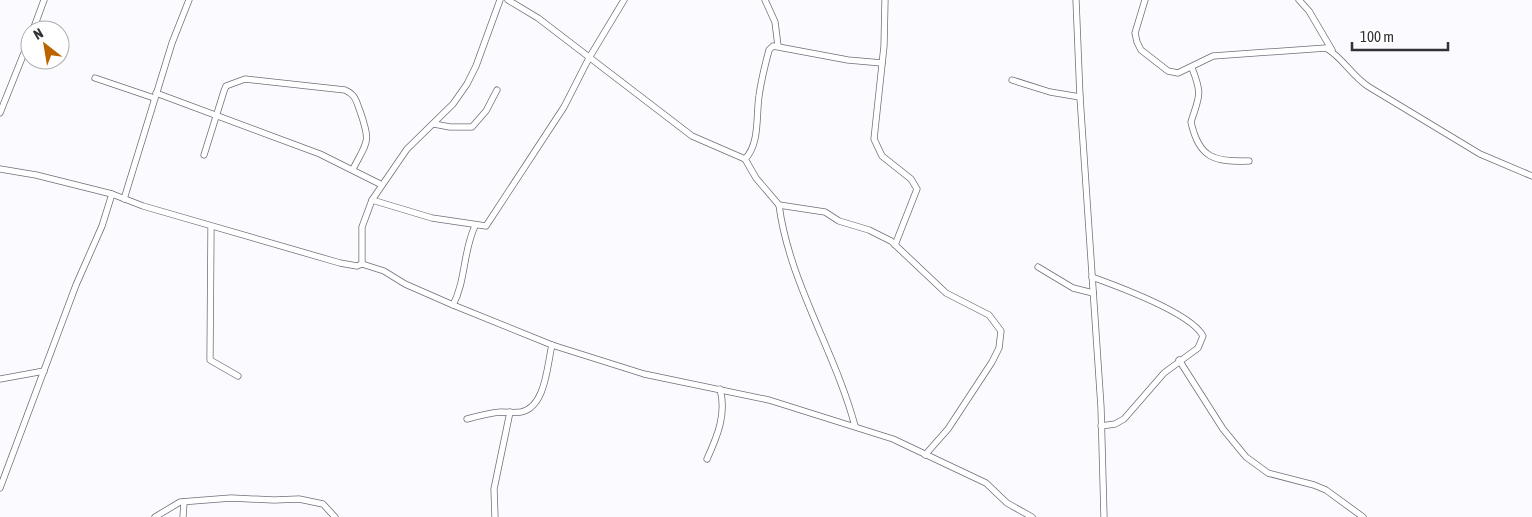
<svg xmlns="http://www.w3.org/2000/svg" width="1532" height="517" font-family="'Asap Condensed',sans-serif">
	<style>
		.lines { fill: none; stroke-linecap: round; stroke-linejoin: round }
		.minor-casing { stroke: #706e79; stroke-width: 7 }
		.minor { stroke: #fff; stroke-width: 5.5 }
	</style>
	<rect width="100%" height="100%" fill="#fbfaff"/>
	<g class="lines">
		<g class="minor-casing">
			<g id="minor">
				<path d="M508 0 538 18 692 136 745 159 756 178 779 205 825 212 839 221 869 230 891 241 946 293 989 315 1001 331 999 348 992 362 948 429 925 455"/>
				<path d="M765 0 775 22 778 46"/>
				<path d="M885 0 884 46 874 139 882 156 911 179 917 189 895 245"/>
				<path d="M1076 0 1080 97 1101 407 1104 517"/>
				<path d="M1145 0 1135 33 1137 42 1141 50 1168 71 1178 73 1213 56 1326 48C1343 58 1352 76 1369 87L1480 154 1532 176"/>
				<path d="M1299 0 1309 11 1332 50"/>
				<path d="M33 30 44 0"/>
				<path d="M1192 68C1203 96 1199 96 1191 122 1199 159 1215 162 1249 161"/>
				<path d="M95 78 154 98"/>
				<path d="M1012 80 1050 92 1080 97"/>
				<path d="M156 93 320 154 382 185"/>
				<path d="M0 113 30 38"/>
				<path d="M434 124 450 127H472L486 111 497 90"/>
				<path d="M204 155 224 91 226 86 245 79 345 90C356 95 356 101 360 111 371 143 368 140 353 169"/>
				<path d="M745 159C760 144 756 115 759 96 761 81 765 65 769 50L773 46 848 60 882 63"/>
				<path d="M0 169 36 175 112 194 143 206 340 263 357 266 362 264 384 271 405 284 453 305 552 345 644 374 769 400 893 439 986 483 1007 503 1032 517"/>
				<path d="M124 199 172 43 189 0"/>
				<path d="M372 200 432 218 486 226 564 107 589 58 624 0"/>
				<path d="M779 205C789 282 835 351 855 426"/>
				<path d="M211 227 210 360 238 376"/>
				<path d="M362 264V227L372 200 407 149 453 104 467 84 476 66 500 0"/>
				<path d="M1038 267 1073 288 1093 293"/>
				<path d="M1092 277C1117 286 1191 313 1203 336L1198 348 1164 373 1124 419 1115 424 1101 426"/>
				<path d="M453 305C466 280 463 251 475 226"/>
				<path d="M1179 360 1223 429 1246 457 1268 473 1314 485 1326 490 1363 517"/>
				<path d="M0 379 44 371"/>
				<path d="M467 419C478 416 489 413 501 412 507 412 514 413 521 412 546 407 547 365 552 345"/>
				<path d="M707 459C717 437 727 414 720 389"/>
				<path d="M0 488 76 285 102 226 112 194"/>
				<path d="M155 517 180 502 231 498 274 500 299 499 323 504 335 517"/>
				<path d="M183 517 184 502"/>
				<path d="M495 517 494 489 510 412"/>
			</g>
		</g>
		<use href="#minor" class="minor"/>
	</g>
	<g transform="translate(45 45) rotate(329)"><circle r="24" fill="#ffffff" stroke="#adadaf"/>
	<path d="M0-4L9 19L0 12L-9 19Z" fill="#bc6300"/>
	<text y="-8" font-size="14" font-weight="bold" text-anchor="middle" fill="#323136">N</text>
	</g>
	<path d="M1352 42v8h96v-8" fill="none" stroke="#323136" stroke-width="2.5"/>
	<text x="1360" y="42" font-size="15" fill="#323136" stroke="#ffffff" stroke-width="4" paint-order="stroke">100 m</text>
</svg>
